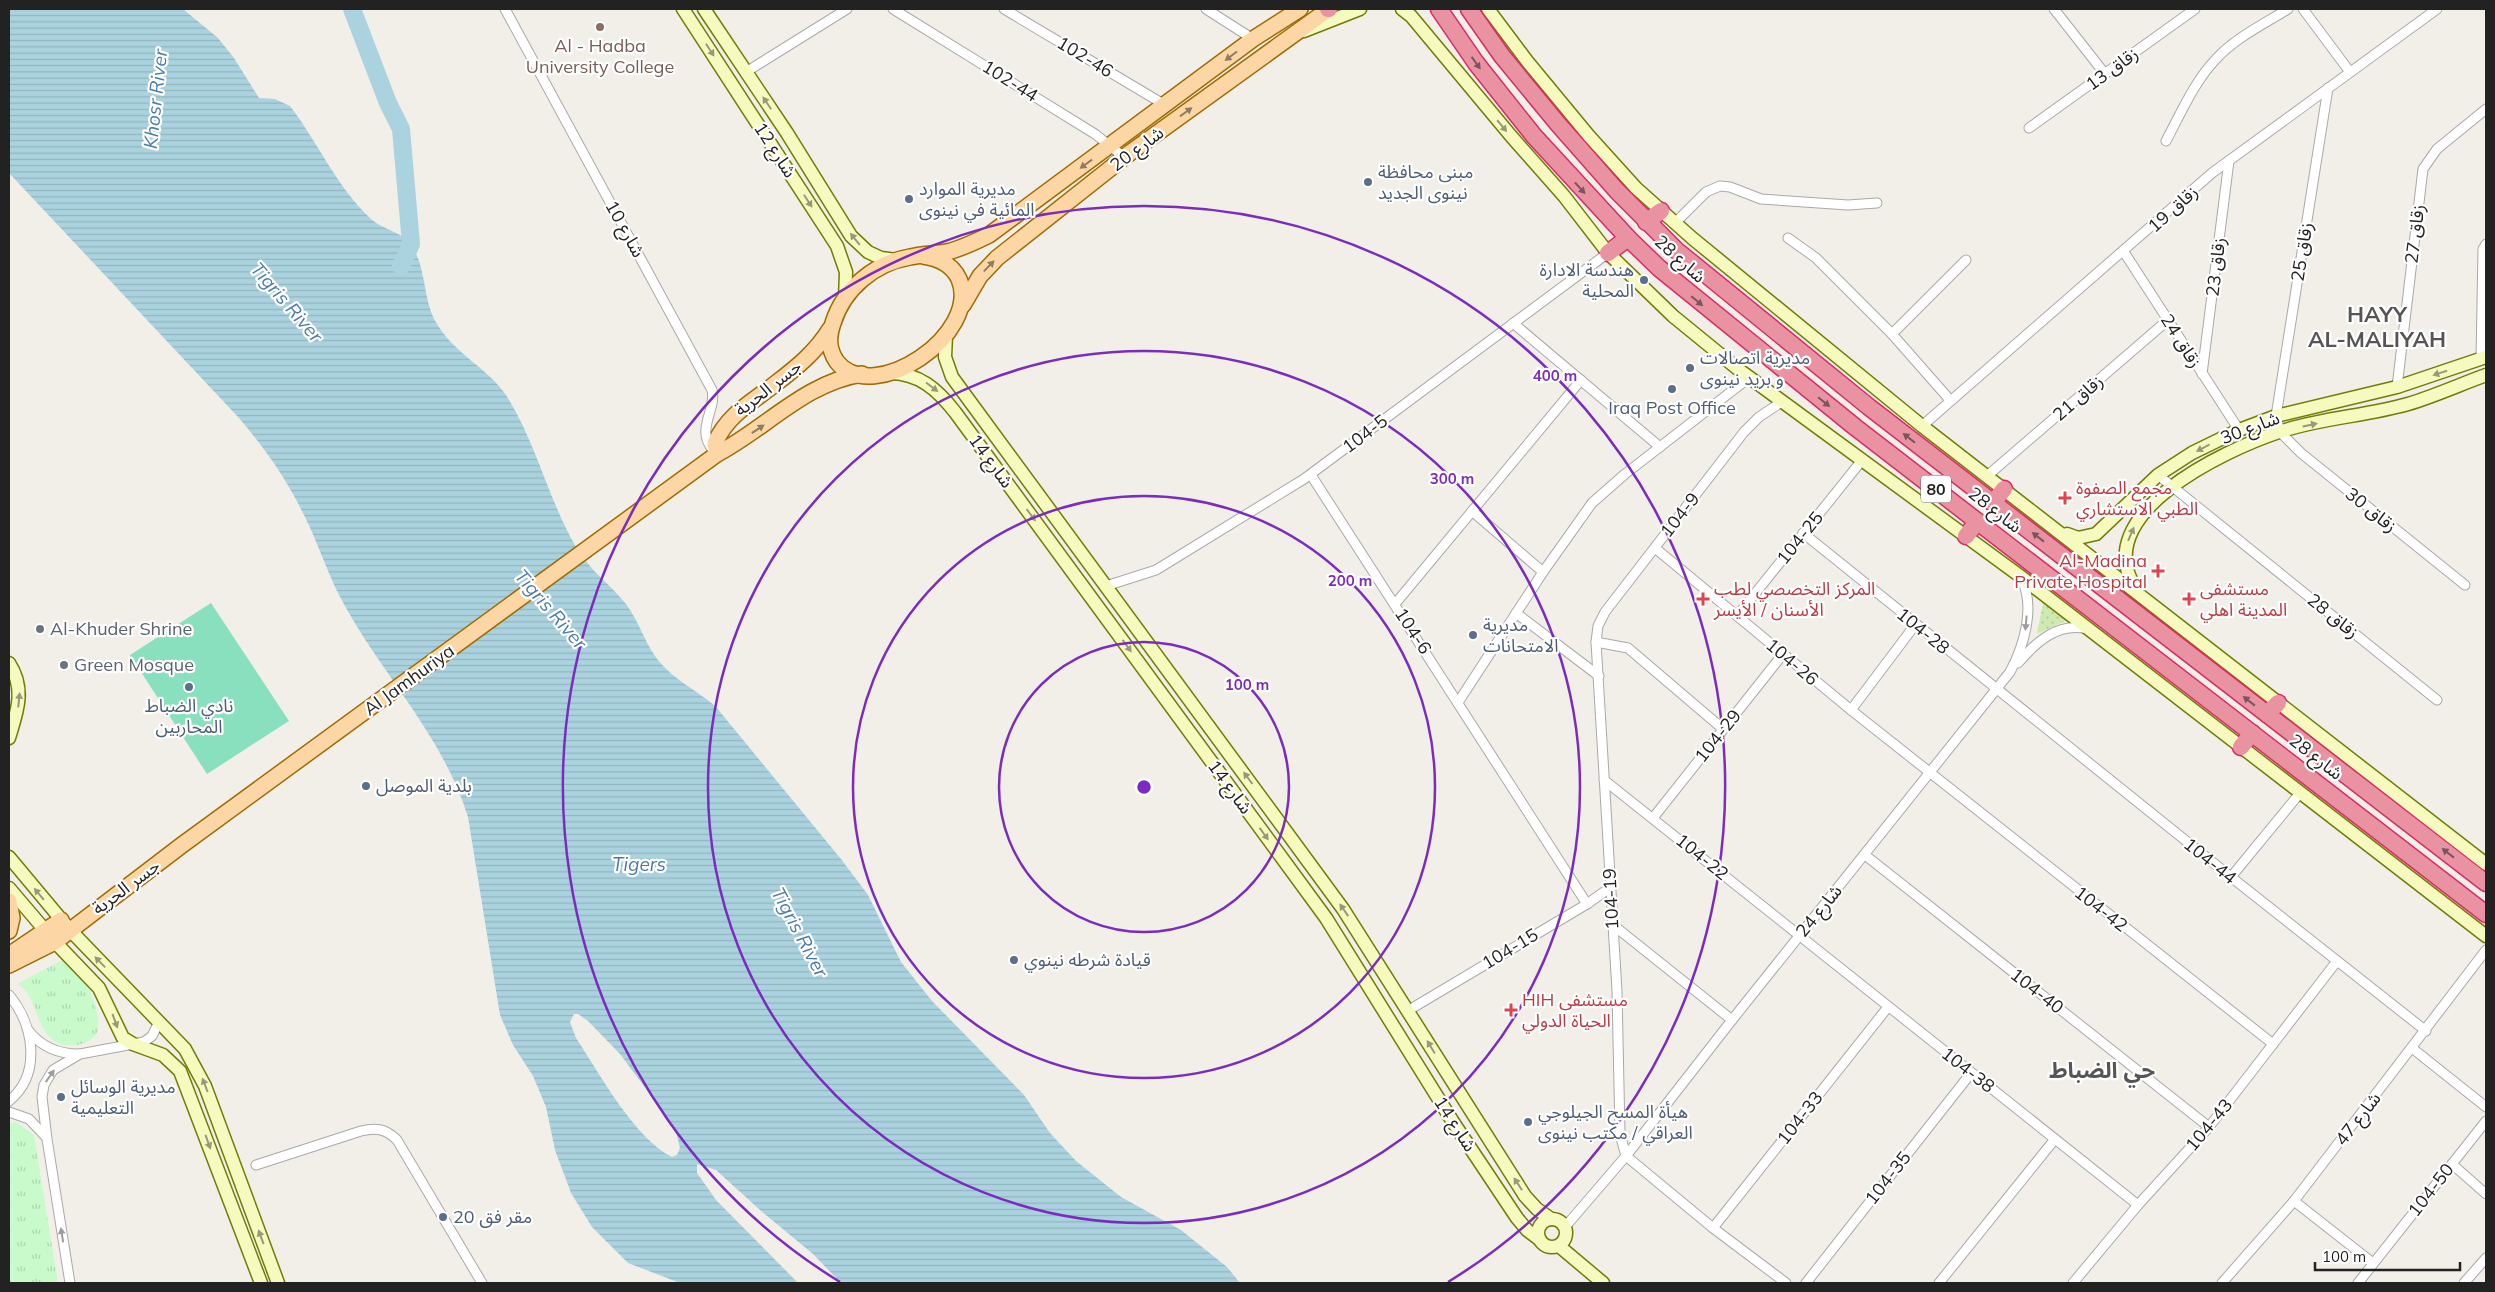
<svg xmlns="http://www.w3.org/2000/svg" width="2495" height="1292" font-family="Mulish,'Noto Sans Arabic',sans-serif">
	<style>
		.grass { fill: url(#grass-dots) }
		.park { fill: url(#park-tufts) }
		.pitch { fill: #88e0be }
		.water { fill: url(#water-rules); fill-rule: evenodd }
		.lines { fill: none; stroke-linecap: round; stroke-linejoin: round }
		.river { stroke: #aad3df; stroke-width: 18 }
		.street-casing { stroke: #a9a9a9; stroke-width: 11 }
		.secondary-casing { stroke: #707d05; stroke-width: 15 }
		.primary-casing { stroke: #a06b00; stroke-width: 18 }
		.highway-casing { stroke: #dc2a67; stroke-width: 19 }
		.street { stroke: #fff; stroke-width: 9 }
		.secondary { stroke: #f7fabf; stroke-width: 12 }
		.primary { stroke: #fcd6a4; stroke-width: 15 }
		.highway { stroke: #e892a2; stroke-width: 16 }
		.oneway { fill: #979978 }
		.oneway2 { fill: #8f7c63 }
		.oneway3 { fill: #7b545c }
		.oneway4 { fill: #9c9c9c }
		.ring { fill: none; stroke: #7b2cbf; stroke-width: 2.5 }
		.education-dot { fill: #8d6e63; stroke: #fff; stroke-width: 2 }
		.service-dot { fill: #5c6f8a; stroke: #fff; stroke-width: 2 }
		.health-dot { fill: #e0444e; stroke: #fff; stroke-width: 2 }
		.worship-dot { fill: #6b7280; stroke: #fff; stroke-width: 2 }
		.labels { text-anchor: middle; stroke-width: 4.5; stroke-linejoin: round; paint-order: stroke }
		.shield { fill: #fff; stroke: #646464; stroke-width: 1 }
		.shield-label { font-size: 16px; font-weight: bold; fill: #222 }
		.education-label { font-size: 18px; fill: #785e54; stroke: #fff }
		.street-label { font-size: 18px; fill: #222; stroke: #fff }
		.service-label { font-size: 18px; fill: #4e5e75; stroke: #fff; text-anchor: start }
		.health-label { font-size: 18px; fill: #be3a42; stroke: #fff; text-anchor: start }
		.worship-label { font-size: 18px; fill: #5b616d; stroke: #fff; text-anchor: start }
		.water-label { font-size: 19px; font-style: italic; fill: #4a7aab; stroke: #fff }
		.district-label { font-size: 22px; font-weight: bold; fill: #555; stroke: #fff }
		.centre { fill: #7b2cbf; stroke: #fff; stroke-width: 2.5 }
		.ring-label { font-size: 15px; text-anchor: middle; font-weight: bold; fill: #7b2cbf; stroke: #fff; stroke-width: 4.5; stroke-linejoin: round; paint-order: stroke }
	</style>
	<defs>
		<pattern id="grass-dots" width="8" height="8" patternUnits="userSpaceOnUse" patternTransform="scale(1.25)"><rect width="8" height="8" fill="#cdebb0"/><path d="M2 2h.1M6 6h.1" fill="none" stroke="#b0c997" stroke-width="1.8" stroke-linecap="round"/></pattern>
		<pattern id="park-tufts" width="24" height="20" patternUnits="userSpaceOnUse" patternTransform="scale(1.25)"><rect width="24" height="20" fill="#c8facc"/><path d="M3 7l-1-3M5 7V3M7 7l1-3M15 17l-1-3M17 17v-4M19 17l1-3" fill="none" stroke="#acd6af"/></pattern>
		<pattern id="water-rules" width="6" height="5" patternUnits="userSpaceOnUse" patternTransform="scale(1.25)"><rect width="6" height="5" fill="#aad3df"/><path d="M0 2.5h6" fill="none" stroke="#92b5bf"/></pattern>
	</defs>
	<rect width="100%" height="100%" fill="#f2efe9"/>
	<path class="grass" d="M2047 582 2085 612 2037 634Z"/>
	<g class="park">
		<path d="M72 955C80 972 107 1016 96 1034 93 1040 83 1044 77 1045 34 1052 41 995 17 984Z"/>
		<path d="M16 1122 34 1135 58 1283H9V1124Z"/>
	</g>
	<path class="pitch" d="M211 603 289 721 207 774 130 655Z"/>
	<path class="water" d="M9 9H183L218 38 234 58 259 98 275 99 290 106C317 141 337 187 369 217 381 230 403 231 412 246 426 268 423 296 434 319 453 354 485 365 506 395 536 442 548 499 576 547 590 571 609 583 626 604 638 620 644 640 655 656 670 678 697 690 716 707L841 859 868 895 901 962 932 1001 1024 1095 1050 1133 1076 1161 1121 1197 1181 1230 1227 1267 1240 1283H841L813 1254 760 1210 716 1170 697 1164V1173L716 1200 798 1283H680L628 1263 592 1227 571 1193 555 1150 546 1107 533 1076 513 1045 500 1015 468 817C442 733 379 672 339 595 326 569 317 541 304 515 285 477 266 450 239 418L9 173ZM574 1014H578L588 1021 620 1054 675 1128 680 1148 677 1155 672 1157C634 1138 600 1074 576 1038L570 1022Z"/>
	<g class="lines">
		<path class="river" d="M352 9 388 103 401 129 411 244 401 266"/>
		<g class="street-casing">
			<g id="street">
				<path d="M505 9 712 390C717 410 695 429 713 450"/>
				<path d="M893 9 1095 134 1124 157"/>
				<path d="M1004 9 1165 105"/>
				<path d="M1206 9 1253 39"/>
				<path d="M2054 9 2105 74"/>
				<path d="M2303 9 2350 72"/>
				<path d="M746 72 847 9"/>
				<path d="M2328 88 2276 416 2280 432 2301 453 2465 585"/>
				<path d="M2029 128 2195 9"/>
				<path d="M2166 141C2181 113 2194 82 2216 59 2235 38 2264 24 2288 9"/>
				<path d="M1675 223 1706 192 1720 186 1730 187 1761 199 1848 205 1877 203"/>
				<path d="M1788 238 1816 258 1892 334 1950 400"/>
				<path d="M2124 252 2239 430"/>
				<path d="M1513 323 1660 447"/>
				<path d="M1892 334 1966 260"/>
				<path d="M2481 359 2483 249 2486 244"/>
				<path d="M2202 374 2229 161"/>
				<path d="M2397 387 2423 169 2437 149 2486 109"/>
				<path d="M1783 401 1759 417 1744 432 1605 612 1598 626 1596 642 1617 991 1620 1134 1626 1156 1713 1228 1786 1283"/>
				<path d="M1922 426 2212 173 2437 9"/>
				<path d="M1311 475 1587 904"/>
				<path d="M2158 475 2437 700"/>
				<path d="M1987 476 2168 320"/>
				<path d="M1472 511 1543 572"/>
				<path d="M1803 533 2231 877 2426 1031"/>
				<path d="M1655 548 1851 710 2273 1044"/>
				<path d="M1106 586 1156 570 1304 479 1608 253"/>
				<path d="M1395 604 1581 380"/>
				<path d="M1516 613 1599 676"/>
				<path d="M1737 616 1863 459"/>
				<path d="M1596 642 1628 648 1723 729"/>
				<path d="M2018 663C2036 642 2058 622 2087 629"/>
				<path d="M1459 701 1543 572 1592 503 1625 474 1750 377"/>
				<path d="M1851 710 1915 625"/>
				<path d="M1604 780 2138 1205"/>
				<path d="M1653 818 1783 654"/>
				<path d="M1865 855 2209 1127"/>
				<path d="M2231 877 2300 793"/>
				<path d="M1613 925 1732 1020"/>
				<path d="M9 995C34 1025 42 1074 9 1101"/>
				<path d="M1409 1010 1587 904 1611 887"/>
				<path d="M28 1030C41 1047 58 1054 79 1054"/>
				<path d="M2412 1048 2486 1107"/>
				<path d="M9 1112 29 1119 46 1137"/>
				<path d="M2452 1164 2486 1194"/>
				<path d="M256 1165 361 1131C376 1127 386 1129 397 1140L482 1283"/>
				<path d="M2294 1201 2373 1263"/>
				<path d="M1565 1227 1626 1156 1732 1020 2010 672C2024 646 2036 606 2021 578"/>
				<path d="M1713 1228 1888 1007"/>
				<path d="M70 1283 47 1139 42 1097 44 1085 53 1070 80 1054 144 1042 152 1036 159 1022"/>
				<path d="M1806 1283 1971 1073"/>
				<path d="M1939 1283 2055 1139"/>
				<path d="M2073 1283 2138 1205 2209 1127 2337 961"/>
				<path d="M2222 1283 2294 1201 2486 950"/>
				<path d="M2358 1283 2486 1121"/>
				<path d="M2464 1283 2486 1258"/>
			</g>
		</g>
		<g class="secondary-casing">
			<g id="secondary">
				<path d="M683 9 837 246 846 272 845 299"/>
				<path d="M704 9 787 133 851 236 868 252 881 258 896 260"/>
				<path d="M1402 9 1411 16 1511 136 1564 196 1608 253 1673 316 1738 369 2020 576 2486 936"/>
				<path d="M1488 9 1527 61 1589 136 1636 188 1692 238 1922 426 2486 864"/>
				<path d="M1304 31 1360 9"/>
				<path d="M946 335 945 357 952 377 1343 909 1525 1196 1537 1209 1551 1219"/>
				<path d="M889 373C919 373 937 389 955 412L1326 918 1453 1122 1517 1218 1527 1230 1539 1239"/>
				<path d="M2067 534 2078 538 2096 534 2158 475 2192 453 2239 430 2276 416 2397 387 2486 357"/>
				<path d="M2136 589C2087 514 2225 450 2279 432 2320 418 2366 416 2408 404 2435 396 2461 384 2486 375"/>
				<path d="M9 663C26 689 17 712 9 738"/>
				<path d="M9 857 70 930 185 1049 205 1086 278 1283"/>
				<path d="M9 888 55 942 99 988 123 1038 133 1044 163 1055 180 1071 261 1283"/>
				<circle cx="1552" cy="1233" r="14"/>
				<path d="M1559 1246 1603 1283"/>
			</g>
		</g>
		<g class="primary-casing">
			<g id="primary">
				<path d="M923 256C938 258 952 264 959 279 982 334 873 407 837 362 828 349 828 337 833 323 844 288 875 263 910 257 923 254 937 254 951 251 964 247 977 241 989 235L1253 39 1300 9"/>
				<path d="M963 305 980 276 997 258 1131 152 1329 9"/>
				<path d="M717 454 715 443C728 414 751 403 775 384 796 368 816 352 830 329"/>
				<path d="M9 901 12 918 9 931"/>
				<path d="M9 955 61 920"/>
				<path d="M9 965 55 942 182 845 717 454C765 429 806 382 862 374"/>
			</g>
		</g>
		<g class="highway-casing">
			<g id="highway">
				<path d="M1328 9H1329"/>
				<path d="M1439 9 1476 63 1534 136 1628 238 1659 268 1855 427 2486 914"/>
				<path d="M1469 9 1502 56 1558 124 1617 191 1676 250 1869 407 2486 883"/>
				<path d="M1646 222 1661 211"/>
				<path d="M1608 253 1628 238"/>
				<path d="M1993 503 2004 489"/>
				<path d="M1966 536 1977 522"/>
				<path d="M2267 714 2278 703"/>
				<path d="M2241 747 2252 733"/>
			</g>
		</g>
		<use href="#street" class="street"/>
		<use href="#secondary" class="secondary"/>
		<use href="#primary" class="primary"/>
		<use href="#highway" class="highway"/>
	</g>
	<defs><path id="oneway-solid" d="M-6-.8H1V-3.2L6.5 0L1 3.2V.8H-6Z" transform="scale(1.25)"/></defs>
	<g class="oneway">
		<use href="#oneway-solid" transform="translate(710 50) rotate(57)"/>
		<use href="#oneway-solid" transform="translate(767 103) rotate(-124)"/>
		<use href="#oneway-solid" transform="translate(1502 126) rotate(50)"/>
		<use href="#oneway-solid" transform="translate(808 201) rotate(57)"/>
		<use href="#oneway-solid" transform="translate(855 239) rotate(-129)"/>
		<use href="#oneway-solid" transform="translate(2440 373) rotate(162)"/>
		<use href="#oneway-solid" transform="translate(932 387) rotate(37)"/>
		<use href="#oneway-solid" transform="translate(2310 425) rotate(-12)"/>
		<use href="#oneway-solid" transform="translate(2203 448) rotate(152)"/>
		<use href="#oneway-solid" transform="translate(1031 515) rotate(53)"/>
		<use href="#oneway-solid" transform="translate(2131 534) rotate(-67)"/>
		<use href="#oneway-solid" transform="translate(1127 646) rotate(54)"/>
		<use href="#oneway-solid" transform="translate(19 700) rotate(-84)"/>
		<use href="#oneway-solid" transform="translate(1248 778) rotate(-127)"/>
		<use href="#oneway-solid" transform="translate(1264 834) rotate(54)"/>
		<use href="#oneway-solid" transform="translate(39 894) rotate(-130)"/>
		<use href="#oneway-solid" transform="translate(1344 910) rotate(-125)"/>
		<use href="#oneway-solid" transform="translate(100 962) rotate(-134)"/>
		<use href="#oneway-solid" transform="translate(115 1021) rotate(70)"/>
		<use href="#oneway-solid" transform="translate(1431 1047) rotate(-121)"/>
		<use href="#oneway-solid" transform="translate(205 1085) rotate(-111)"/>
		<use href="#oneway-solid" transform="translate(208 1142) rotate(70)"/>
		<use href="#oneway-solid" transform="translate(1518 1184) rotate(-123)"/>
		<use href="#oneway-solid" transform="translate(261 1237) rotate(-110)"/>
	</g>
	<g class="oneway2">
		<use href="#oneway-solid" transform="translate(1231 56) rotate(143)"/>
		<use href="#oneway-solid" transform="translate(1186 112) rotate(-36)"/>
		<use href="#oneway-solid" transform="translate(1086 164) rotate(144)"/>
		<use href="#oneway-solid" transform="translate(989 266) rotate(-46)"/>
		<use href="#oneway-solid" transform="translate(758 429) rotate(-34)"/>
	</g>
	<g class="oneway3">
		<use href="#oneway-solid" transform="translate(1476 63) rotate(54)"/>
		<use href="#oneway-solid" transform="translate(1580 188) rotate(47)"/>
		<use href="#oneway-solid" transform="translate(1697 301) rotate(40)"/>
		<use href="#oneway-solid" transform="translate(1824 402) rotate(39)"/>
		<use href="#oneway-solid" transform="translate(1909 438) rotate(-142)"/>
		<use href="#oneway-solid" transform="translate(2038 537) rotate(-142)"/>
		<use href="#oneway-solid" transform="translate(2249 701) rotate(-142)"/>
		<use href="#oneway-solid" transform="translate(2448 853) rotate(-142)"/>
	</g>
	<g class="oneway4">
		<use href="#oneway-solid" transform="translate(2026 623) rotate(95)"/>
		<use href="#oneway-solid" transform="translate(50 1076) rotate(-55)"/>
		<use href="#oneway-solid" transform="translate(62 1235) rotate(-99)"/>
	</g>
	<g class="ring">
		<circle cx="1144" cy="787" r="145"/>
		<circle cx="1144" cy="787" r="291"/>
		<circle cx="1144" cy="787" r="436"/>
		<path d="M840 1282A581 581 0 1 1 1448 1282"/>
	</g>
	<circle class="education-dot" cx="600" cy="27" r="5"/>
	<g class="service-dot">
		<circle cx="1368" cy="182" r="5"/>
		<circle cx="909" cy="199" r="5"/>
		<circle cx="1644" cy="280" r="5"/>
		<circle cx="1690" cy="368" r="5"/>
		<circle cx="1672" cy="389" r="5"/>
		<circle cx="1473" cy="635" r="5"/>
		<circle cx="189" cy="687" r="5"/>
		<circle cx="366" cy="786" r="5"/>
		<circle cx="1014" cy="960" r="5"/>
		<circle cx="61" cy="1097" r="5"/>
		<circle cx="1528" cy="1122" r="5"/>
		<circle cx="443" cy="1217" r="5"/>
	</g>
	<g class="health-dot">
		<path d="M2062.5 490.5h5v5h5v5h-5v5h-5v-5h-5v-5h5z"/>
		<path d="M2155.5 563.5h5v5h5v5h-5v5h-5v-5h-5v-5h5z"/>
		<path d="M1700.5 591.5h5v5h5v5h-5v5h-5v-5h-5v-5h5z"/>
		<path d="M2186.5 591.5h5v5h5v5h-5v5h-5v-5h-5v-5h5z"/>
		<path d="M1508.5 1002.5h5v5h5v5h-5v5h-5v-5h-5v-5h5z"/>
	</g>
	<g class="worship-dot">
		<circle cx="40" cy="629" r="5"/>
		<circle cx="64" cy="665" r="5"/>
	</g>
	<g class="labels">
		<rect class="shield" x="1921" y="475.5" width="30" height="27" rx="4"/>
		<g class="shield-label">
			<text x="1936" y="495">80</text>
		</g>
		<g class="education-label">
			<text x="600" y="52">Al - Hadba<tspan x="600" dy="21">University College</tspan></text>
		</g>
		<g class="street-label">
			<text transform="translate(1085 57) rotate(31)" y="6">102-46</text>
			<text transform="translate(2112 69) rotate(-36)" y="6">زقاق 13</text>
			<text transform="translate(1010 81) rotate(32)" y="6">102-44</text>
			<text transform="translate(1137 149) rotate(-37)" y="6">شارع 20</text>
			<text transform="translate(775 150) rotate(57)" y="6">شارع 12</text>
			<text transform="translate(2173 209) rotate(-42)" y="6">زقاق 19</text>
			<text transform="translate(625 229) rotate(61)" y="6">شارع 10</text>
			<text transform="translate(2415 234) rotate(-83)" y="6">زقاق 27</text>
			<text transform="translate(2302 252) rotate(-81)" y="6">زقاق 25</text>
			<text transform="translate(1680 259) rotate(42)" y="6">شارع 28</text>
			<text transform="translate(2216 267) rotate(-83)" y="6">زقاق 23</text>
			<text transform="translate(2181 341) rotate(58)" y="6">زقاق 24</text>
			<text transform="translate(768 388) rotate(-38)" y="6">جسر الحرية</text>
			<text transform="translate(2078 398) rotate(-41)" y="6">زقاق 21</text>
			<text transform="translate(2250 428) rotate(-21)" y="6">شارع 30</text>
			<text transform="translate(1365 434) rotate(-37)" y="6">104-5</text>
			<text transform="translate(991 461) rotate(54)" y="6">شارع 14</text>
			<text transform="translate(1995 510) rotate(38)" y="6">شارع 28</text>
			<text transform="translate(2371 510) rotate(39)" y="6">زقاق 30</text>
			<text transform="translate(1680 515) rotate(-52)" y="6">104-9</text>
			<text transform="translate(1800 538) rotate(-51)" y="6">104-25</text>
			<text transform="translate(2333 616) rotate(39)" y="6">زقاق 28</text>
			<text transform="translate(1413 631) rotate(57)" y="6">104-6</text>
			<text transform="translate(1923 631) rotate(39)" y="6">104-28</text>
			<text transform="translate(1792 662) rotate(40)" y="6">104-26</text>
			<text transform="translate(409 680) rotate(-36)" y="6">Al Jamhuriya</text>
			<text transform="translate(1718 736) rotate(-51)" y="6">104-29</text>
			<text transform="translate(2316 757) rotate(38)" y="6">شارع 28</text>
			<text transform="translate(1230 787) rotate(54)" y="6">شارع 14</text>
			<text transform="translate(1702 857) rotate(39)" y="6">104-22</text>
			<text transform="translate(2210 861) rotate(39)" y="6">104-44</text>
			<text transform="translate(126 887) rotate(-37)" y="6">جسر الحرية</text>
			<text transform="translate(1611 899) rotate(-93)" y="6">104-19</text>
			<text transform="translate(2101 909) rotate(38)" y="6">104-42</text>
			<text transform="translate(1819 911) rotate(-51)" y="6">شارع 24</text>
			<text transform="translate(1510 949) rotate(-31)" y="6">104-15</text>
			<text transform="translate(2037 991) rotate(38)" y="6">104-40</text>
			<text transform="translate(1968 1070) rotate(38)" y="6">104-38</text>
			<text transform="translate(1800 1118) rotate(-52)" y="6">104-33</text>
			<text transform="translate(2358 1119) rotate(-52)" y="6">شارع 47</text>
			<text transform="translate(1455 1124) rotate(57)" y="6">شارع 14</text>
			<text transform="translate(2209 1125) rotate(-50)" y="6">104-43</text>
			<text transform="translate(1888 1178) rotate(-52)" y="6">104-35</text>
			<text transform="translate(2431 1190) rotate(-52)" y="6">104-50</text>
		</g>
		<g class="service-label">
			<text x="1378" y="178">مبنى محافظة<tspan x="1378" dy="21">نينوى الجديد</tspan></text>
			<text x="919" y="195">مديرية الموارد<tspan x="919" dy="21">المائية في نينوى</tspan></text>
			<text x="1634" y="276" text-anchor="end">هندسة الادارة<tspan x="1634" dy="21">المحلية</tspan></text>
			<text x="1700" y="364">مديرية اتصالات<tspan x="1700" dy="21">و بريد نينوى</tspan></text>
			<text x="1672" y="414" text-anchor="middle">Iraq Post Office</text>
			<text x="1483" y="631">مديرية<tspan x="1483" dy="21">الامتحانات</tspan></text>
			<text x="189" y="712" text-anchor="middle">نادي الضباط<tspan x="189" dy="21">المحاربين</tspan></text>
			<text x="376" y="792">بلدية الموصل</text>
			<text x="1024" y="966">قيادة شرطه نينوي</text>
			<text x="71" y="1093">مديرية الوسائل<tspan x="71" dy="21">التعليمية</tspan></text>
			<text x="1538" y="1118">هيأة المسح الجيلوجي<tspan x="1538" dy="21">العراقي / مكتب نينوى</tspan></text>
			<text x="453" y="1223">مقر فق 20</text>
		</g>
		<g class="health-label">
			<text x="2076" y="494">مجمع الصفوة<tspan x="2076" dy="21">الطبي الاستشاري</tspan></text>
			<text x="2147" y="567" text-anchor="end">Al-Madina<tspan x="2147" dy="21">Private Hospital</tspan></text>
			<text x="1714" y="595">المركز التخصصي لطب<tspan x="1714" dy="21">الأسنان / الأيسر</tspan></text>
			<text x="2200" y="595">مستشفى<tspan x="2200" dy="21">المدينة اهلي</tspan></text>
			<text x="1522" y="1006">HIH مستشفى<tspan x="1522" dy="21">الحياة الدولي</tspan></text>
		</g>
		<g class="worship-label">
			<text x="50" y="635">Al-Khuder Shrine</text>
			<text x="74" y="671">Green Mosque</text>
		</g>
		<g class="water-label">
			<text transform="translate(155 99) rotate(-84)" y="7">Khosr River</text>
			<text transform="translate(287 302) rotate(49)" y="7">Tigris River</text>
			<text transform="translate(551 609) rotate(49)" y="7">Tigris River</text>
			<text x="639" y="871">Tigers</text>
			<text transform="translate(800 932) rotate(62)" y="7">Tigris River</text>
		</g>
		<g class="district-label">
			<text x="2377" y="322">HAYY<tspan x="2377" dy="25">AL-MALIYAH</tspan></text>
			<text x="2102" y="1078">حي الضباط</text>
		</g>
	</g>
	<circle cx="1144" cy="787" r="8" class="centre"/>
	<g class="ring-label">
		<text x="1555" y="381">400 m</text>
		<text x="1452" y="484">300 m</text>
		<text x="1350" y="586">200 m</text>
		<text x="1247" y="690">100 m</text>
	</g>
	<rect width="2495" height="1292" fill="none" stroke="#222222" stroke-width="20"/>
	<path d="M2315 1262v8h145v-8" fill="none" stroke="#222222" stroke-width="2.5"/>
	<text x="2322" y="1262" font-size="15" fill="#222222" stroke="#ffffff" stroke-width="4" paint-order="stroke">100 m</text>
</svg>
